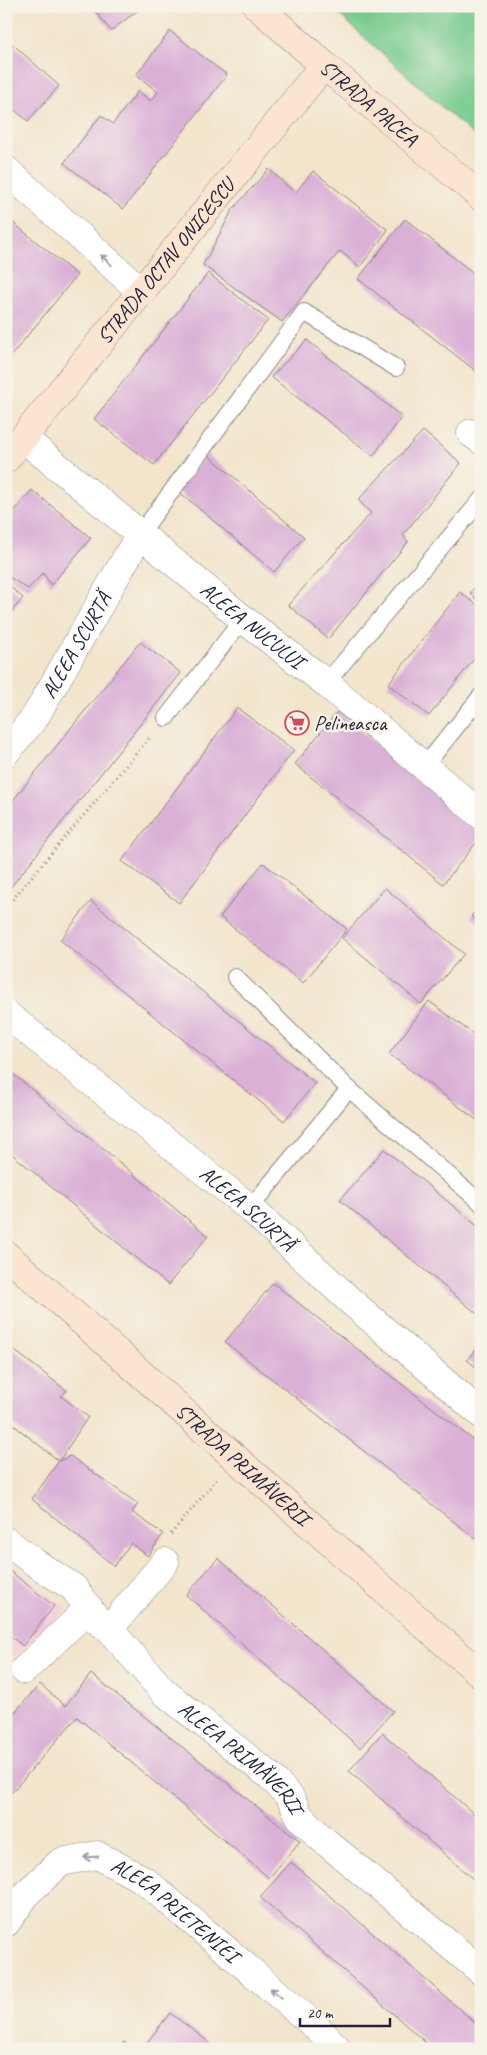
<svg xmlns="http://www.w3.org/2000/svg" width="487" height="2055" font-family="Caveat,sans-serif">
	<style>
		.built { fill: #f6cfd8 }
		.green { fill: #77ca8d; stroke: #4c7664 }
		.building { fill: #dab0d7 }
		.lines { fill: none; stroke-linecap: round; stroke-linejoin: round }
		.lane-casing { stroke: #8a8484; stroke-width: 18 }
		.street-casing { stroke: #8a8484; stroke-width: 29 }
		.secondary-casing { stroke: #8a8484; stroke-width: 29 }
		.path { stroke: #8a8484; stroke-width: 3; stroke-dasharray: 1 4; stroke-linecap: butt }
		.lane { stroke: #fff; stroke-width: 16 }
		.street { stroke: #fff; stroke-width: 28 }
		.secondary { stroke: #fce5d0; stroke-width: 28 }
		.oneway { stroke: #9c9ca7 }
		.labels { text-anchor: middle; stroke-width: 5; stroke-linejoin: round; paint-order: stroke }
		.street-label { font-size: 21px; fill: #22223b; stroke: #f7f3e8 }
		.poi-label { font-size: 21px; fill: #22223b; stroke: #f7f3e8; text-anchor: start }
	</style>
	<rect width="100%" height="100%" fill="#f7f3e8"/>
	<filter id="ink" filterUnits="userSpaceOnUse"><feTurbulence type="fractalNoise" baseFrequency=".02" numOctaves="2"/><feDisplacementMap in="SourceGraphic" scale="10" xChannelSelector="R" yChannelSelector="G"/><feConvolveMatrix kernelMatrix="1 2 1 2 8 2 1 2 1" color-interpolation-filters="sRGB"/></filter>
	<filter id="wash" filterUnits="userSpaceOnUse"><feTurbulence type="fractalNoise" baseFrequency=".0096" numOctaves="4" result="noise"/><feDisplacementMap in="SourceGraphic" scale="20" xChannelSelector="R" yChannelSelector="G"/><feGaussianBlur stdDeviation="1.12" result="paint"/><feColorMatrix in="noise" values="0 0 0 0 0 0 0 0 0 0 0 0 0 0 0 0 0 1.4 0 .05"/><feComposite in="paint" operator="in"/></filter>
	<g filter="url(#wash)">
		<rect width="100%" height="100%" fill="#f2e5cc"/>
		<path class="built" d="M6 1562 67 1609 6 1665Z"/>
		<path class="green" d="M330 6H481V142L333 9Z"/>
		<g id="blocks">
			<g class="building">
				<path d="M91 6H143L111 31Z"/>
				<path d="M170 31 227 75 123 209 64 163 101 115 113 124 138 91 151 101 158 92 136 75Z"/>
				<path d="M6 38 59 86 28 121 6 103Z"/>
				<path d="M269 169 295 193 313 171 388 230 360 267 340 251 282 322 203 265 233 209Z"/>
				<path d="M6 217 77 275 6 362Z"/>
				<path d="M405 219 481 279V375L358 279Z"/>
				<path d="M208 273 268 320 154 465 94 419Z"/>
				<path d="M307 340 402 417 373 456 271 377Z"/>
				<path d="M423 431 461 463 403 535 408 542 328 639 288 605 371 513 358 500Z"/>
				<path d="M207 454 304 537 274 572 177 490Z"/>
				<path d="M32 490 91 538 51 585 43 573 28 589 6 575V521Z"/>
				<path d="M481 580V603L470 593Z"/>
				<path d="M6 583 23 598 6 618Z"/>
				<path d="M460 592 481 608V650L429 716 388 684Z"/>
				<path d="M140 642 181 673 6 893V809Z"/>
				<path d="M237 708 294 750 179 903 122 861Z"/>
				<path d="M337 712 481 829V837L443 884 295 764Z"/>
				<path d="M263 863 347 929 303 983 220 917Z"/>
				<path d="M385 888 464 954 421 1004 342 938Z"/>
				<path d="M91 901 315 1083 284 1121 60 940Z"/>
				<path d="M481 906V925L471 916Z"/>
				<path d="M429 1001 481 1040V1115L477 1120 389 1054Z"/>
				<path d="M6 1068 208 1236 168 1285 6 1149Z"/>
				<path d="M384 1149 481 1229V1317L340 1200Z"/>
				<path d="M273 1283 481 1446V1543L225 1342Z"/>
				<path d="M481 1342V1371L467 1360Z"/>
				<path d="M6 1344 67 1391 61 1396 88 1417 59 1461 6 1419Z"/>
				<path d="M70 1456 138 1504 132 1512 163 1534 148 1556 131 1543 114 1566 32 1499 59 1461Z"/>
				<path d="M218 1558 393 1711 360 1748 186 1595Z"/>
				<path d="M6 1568 54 1606 23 1646 6 1633Z"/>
				<path d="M91 1674 300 1841 269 1878 77 1717 6 1799V1722L40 1684 65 1706Z"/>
				<path d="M382 1733 481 1820V1886L349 1771Z"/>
				<path d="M291 1862 481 2028V2049H433L260 1897Z"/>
				<path d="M170 2013 209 2042 204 2049H142Z"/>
				<path d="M124 2042 132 2049H119Z"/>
			</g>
		</g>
	</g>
	<g filter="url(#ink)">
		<use href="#blocks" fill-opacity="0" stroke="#8a8484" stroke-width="1"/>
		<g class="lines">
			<g class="lane-casing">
				<g id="lane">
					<path d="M140 534 304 312 396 368"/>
					<path d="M326 683 481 500"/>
					<path d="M166 718 243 619"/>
					<path d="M424 767 481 696"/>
					<path d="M235 977 349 1089 481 1203"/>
					<path d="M250 1208 349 1089"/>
				</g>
			</g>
			<g class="street-casing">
				<g id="street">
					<path d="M6 170 142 292"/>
					<path d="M471 433 481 440"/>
					<path id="s1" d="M23 438 243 619 326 683 481 815"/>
					<path id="s2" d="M6 752 35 717 140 534"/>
					<path id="s3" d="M6 1014 250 1208 347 1298 481 1414"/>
					<path id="s4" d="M6 1541 34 1562 74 1588 98 1621 109 1629 164 1692 269 1775 290 1797 300 1817 320 1837 481 1971"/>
					<path d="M109 1629 165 1562"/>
					<path d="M24 1670 89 1608"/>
					<path id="s5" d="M6 1923 28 1892 61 1862 97 1855 144 1880 314 2025 338 2049"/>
				</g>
			</g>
			<g class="secondary-casing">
				<g id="secondary">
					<path id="s6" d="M257 6 324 65 481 197"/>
					<path id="s7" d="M6 459 324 65"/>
					<path id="s8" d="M6 1255C166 1393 320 1537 481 1674"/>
				</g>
			</g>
			<g class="path">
				<path d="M6 907 151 736"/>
				<path d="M171 1534 217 1479"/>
			</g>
			<use href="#lane" class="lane"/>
			<use href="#street" class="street"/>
			<use href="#secondary" class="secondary"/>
		</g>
		<defs><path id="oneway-shaft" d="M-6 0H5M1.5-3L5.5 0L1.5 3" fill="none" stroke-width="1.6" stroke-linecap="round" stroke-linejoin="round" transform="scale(1.25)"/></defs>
		<g class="oneway">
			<use href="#oneway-shaft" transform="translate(106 260) rotate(-138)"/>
			<use href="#oneway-shaft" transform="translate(91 1857) rotate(176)"/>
			<use href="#oneway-shaft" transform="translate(276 1993) rotate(-140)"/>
		</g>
	</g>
	<defs>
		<g id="supermarket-ring" transform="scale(1.25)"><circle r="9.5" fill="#f7f3e8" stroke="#d1495b" stroke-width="1.5"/><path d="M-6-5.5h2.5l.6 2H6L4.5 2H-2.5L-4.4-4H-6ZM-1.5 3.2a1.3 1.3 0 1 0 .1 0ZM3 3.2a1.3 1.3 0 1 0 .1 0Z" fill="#d1495b"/></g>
	</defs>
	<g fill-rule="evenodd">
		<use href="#supermarket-ring" x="297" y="723"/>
	</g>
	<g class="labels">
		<g class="street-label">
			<text dy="7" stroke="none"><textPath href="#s6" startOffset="148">STRADA PACEA</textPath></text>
			<text dy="7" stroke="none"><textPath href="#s7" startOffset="254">STRADA OCTAV ONICESCU</textPath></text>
			<text dy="7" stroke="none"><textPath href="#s1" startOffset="296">ALEEA NUCULUI</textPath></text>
			<text dy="7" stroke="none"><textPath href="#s2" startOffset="128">ALEEA SCURTĂ</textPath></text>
			<text dy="7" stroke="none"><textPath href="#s3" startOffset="310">ALEEA SCURTĂ</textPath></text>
			<text dy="7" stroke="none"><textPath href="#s8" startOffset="316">STRADA PRIMĂVERII</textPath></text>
			<text dy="7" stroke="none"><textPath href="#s4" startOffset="322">ALEEA PRIMĂVERII</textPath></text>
			<text dy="7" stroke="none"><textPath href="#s5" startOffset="215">ALEEA PRIETENIEI</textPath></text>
		</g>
		<g class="poi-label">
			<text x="314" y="730">Pelineasca</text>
		</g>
	</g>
	<rect width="487" height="2055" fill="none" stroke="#f7f3e8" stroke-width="25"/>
	<path d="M300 2018v8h90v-8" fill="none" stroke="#22223b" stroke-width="2.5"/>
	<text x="307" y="2018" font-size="15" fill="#22223b" stroke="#f7f3e8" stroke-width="4" paint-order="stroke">20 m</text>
</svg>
